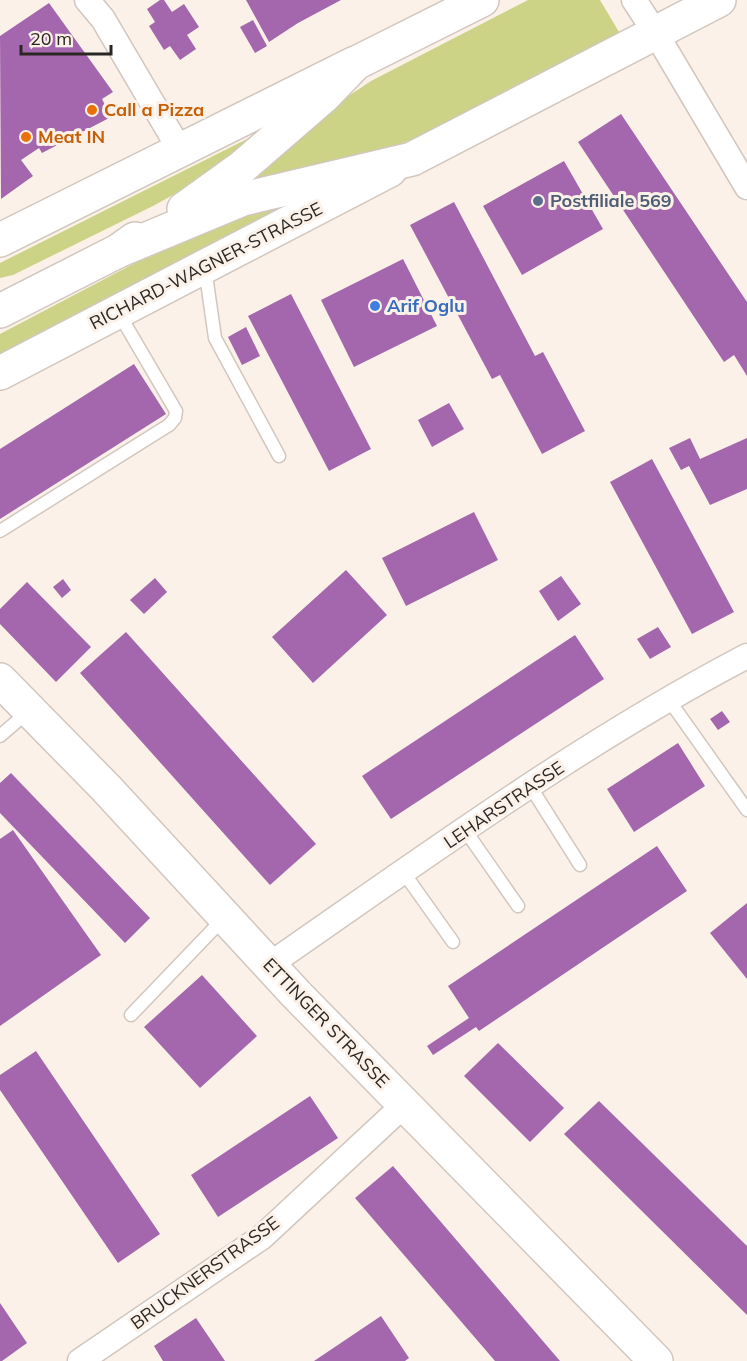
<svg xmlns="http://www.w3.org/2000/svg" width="747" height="1361" font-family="Mulish,sans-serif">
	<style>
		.green { fill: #ccd386 }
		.building { fill: #a467ad }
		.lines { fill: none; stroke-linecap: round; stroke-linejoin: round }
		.service-casing { stroke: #d1c7be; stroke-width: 15 }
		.minor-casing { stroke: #d1c7be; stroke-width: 27 }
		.secondary-casing { stroke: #d1c7be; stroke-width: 36 }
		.primary-casing { stroke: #d1c7be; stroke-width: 36 }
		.service { stroke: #fff; stroke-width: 12 }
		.minor { stroke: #fff; stroke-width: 24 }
		.secondary { stroke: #fff; stroke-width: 33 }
		.primary { stroke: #fff; stroke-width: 33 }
		.food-dot { fill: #e8710a; stroke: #fbf1e8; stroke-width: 2 }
		.service-dot { fill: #5c6f8a; stroke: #fbf1e8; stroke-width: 2 }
		.shop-dot { fill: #3f7fe0; stroke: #fbf1e8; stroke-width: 2 }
		.labels { text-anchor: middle; stroke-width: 6; stroke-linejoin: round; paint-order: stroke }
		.food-label { font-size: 18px; font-weight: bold; fill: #c56008; stroke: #fbf1e8; text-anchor: start }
		.service-label { font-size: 18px; font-weight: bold; fill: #4e5e75; stroke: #fbf1e8; text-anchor: start }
		.street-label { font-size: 18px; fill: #2a2623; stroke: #fbf1e8 }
		.shop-label { font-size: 18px; font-weight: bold; fill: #366cbe; stroke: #fbf1e8; text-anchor: start }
	</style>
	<rect width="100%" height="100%" fill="#fbf1e8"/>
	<g class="green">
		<path d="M528 0H600L622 37 425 134 400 144 251 184 248 178 341 101 371 81Z"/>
		<path d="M257 134 262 137 194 183 155 205 13 275 0 278V263Z"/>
		<path d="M292 204 0 358V334L173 243 239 215Z"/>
	</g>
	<g class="building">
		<path d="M160 0H164L172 12 184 4 199 27 187 35 196 49 180 60 170 46 164 50 149 26 155 22 147 9Z"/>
		<path d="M246 0H341L298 23 269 42Z"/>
		<path d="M49 3 113 92 102 99 111 117 42 153 39 148 21 160 33 176 1 199 0 36Z"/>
		<path d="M253 20 267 46 255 53 240 27Z"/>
		<path d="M621 114 747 302V376L734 355 724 362 578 142Z"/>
		<path d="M564 161 603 229 522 275 483 206Z"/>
		<path d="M454 202 535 356 543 352 585 431 542 454 500 375 492 379 410 225Z"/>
		<path d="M403 259 437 326 354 367 321 300Z"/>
		<path d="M291 294 371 449 329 471 248 316Z"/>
		<path d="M246 327 260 356 242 365 228 337Z"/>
		<path d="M134 364 166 414 0 519V449Z"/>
		<path d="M449 403 464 429 432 447 418 420Z"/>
		<path d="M690 438 700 459 747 438V489L710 505 689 466 681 470 669 448Z"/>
		<path d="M652 459 734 612 692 634 610 482Z"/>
		<path d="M474 512 498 560 406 606 382 558Z"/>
		<path d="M346 570 387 615 313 683 272 637Z"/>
		<path d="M561 576 581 604 558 621 539 591Z"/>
		<path d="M155 578 167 592 144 614 130 600Z"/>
		<path d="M63 579 71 590 62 598 53 587Z"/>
		<path d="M27 582 91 647 56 682 0 624V609Z"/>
		<path d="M658 627 671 647 650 659 637 639Z"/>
		<path d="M126 632 316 844 270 885 80 673Z"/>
		<path d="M575 635 604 679 391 819 362 776Z"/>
		<path d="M722 711 730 722 718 730 710 719Z"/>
		<path d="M678 743 705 786 634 832 607 789Z"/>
		<path d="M11 773 150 918 125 943 0 813V783Z"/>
		<path d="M13 830 101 955 0 1026V839Z"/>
		<path d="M657 846 687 891 479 1031 476 1027 433 1055 427 1046 469 1018 448 986Z"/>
		<path d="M747 903V979L710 933Z"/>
		<path d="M202 975 257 1036 200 1088 144 1027Z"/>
		<path d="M498 1043 564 1108 530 1142 464 1076Z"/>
		<path d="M36 1051 160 1234 118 1263 0 1090V1075Z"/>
		<path d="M310 1096 338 1138 218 1217 191 1175Z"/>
		<path d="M599 1101 747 1246V1315L564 1134Z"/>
		<path d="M393 1166 560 1361H495L355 1198Z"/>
		<path d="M0 1303 27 1343 2 1361H0Z"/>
		<path d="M381 1316 409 1358 405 1361H314Z"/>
		<path d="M196 1318 225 1361H163L154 1346Z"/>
	</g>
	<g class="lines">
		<g class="service-casing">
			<g id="service">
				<path d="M205 268 215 338 279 456"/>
				<path d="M0 531 169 425 175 418 176 411 118 312"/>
				<path d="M669 700 747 810"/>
				<path d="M0 736 29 711"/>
				<path d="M530 786 580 865"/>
				<path d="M465 830 518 906"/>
				<path d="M404 873 453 942"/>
				<path d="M131 1015 224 918"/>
			</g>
		</g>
		<g class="minor-casing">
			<g id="minor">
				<path d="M87 0 103 19 180 150"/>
				<path d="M634 0 655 32 747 187"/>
				<path d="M269 965C425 857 579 744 747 656"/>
				<path d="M80 1361 262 1237 405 1104"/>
			</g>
		</g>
		<g class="secondary-casing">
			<g id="secondary">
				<path d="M0 240 353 64"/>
				<path d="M0 373 390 170"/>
				<path d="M0 680 106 788 296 994 656 1361"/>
			</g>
		</g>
		<g class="primary-casing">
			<g id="primary">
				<path d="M184 209 241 168 324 96 356 63 482 0"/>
				<path d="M118 251 243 199 412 159 719 0"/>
				<path d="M0 311 118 251 135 239"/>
			</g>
		</g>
		<use href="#service" class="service"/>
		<use href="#minor" class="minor"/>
		<use href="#secondary" class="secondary"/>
		<use href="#primary" class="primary"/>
	</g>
	<g class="food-dot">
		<circle cx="92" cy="110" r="6"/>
		<circle cx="26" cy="137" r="6"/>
	</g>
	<circle class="service-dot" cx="538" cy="201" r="6"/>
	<circle class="shop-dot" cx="375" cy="306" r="6"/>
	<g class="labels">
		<g class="food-label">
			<text x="104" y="116">Call a Pizza</text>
			<text x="38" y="143">Meat IN</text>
		</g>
		<g class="service-label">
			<text x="550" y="207">Postfiliale 569</text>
		</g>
		<g class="street-label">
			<text transform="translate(206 266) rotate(-27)" y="6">RICHARD-WAGNER-STRASSE</text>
			<text transform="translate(504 805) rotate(-34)" y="6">LEHARSTRASSE</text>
			<text transform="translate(326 1023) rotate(46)" y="6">ETTINGER STRASSE</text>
			<text transform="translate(205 1273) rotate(-36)" y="6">BRUCKNERSTRASSE</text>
		</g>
		<g class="shop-label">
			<text x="387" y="312">Arif Oglu</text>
		</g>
	</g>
	<path d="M21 45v9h90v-9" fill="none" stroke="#2a2623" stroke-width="3"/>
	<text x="30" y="45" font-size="18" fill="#2a2623" stroke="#fbf1e8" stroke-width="4.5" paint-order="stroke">20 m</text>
</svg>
